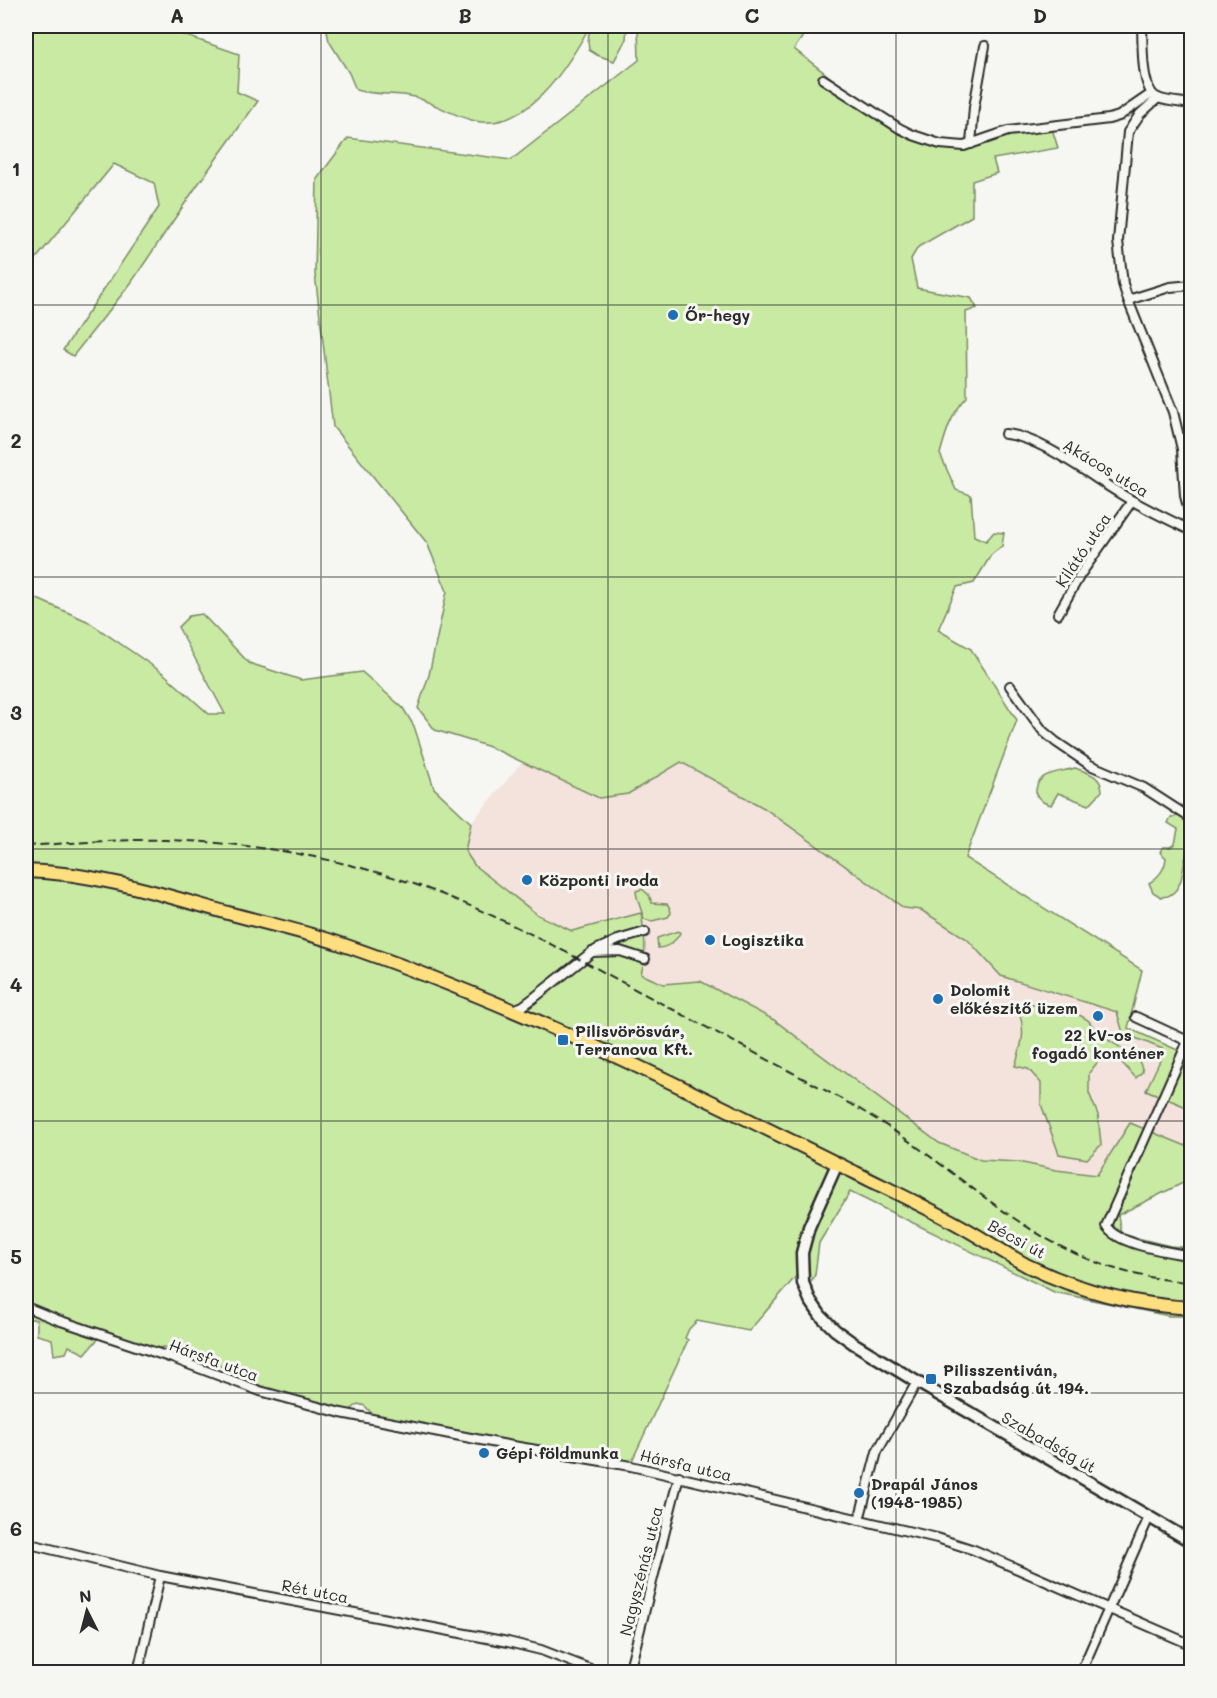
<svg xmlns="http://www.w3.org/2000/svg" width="1217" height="1698" font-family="Mali,sans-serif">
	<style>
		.built { fill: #f4e2dc }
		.green { fill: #c8eaa2; stroke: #7a8a66; stroke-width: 1.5 }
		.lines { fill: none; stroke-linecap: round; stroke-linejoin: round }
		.minor-casing { stroke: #2b2b2b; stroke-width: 12 }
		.secondary-casing { stroke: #2b2b2b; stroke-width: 15 }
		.primary-casing { stroke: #2b2b2b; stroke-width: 16 }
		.minor { stroke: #f6f6f2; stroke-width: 8 }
		.secondary { stroke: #f6f6f2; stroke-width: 10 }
		.primary { stroke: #fedf80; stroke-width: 12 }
		.rail { stroke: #2b2b2b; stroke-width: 2; stroke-dasharray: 9 4.5; stroke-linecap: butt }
		.grid { fill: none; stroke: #2b2b2b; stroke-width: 1.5; stroke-opacity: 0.55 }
		.poi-dot { fill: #1f6fb2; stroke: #f6f6f2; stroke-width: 2 }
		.labels { text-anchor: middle; stroke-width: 6; stroke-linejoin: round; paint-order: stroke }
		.poi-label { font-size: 16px; font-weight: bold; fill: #2b2b2b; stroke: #f6f6f2; text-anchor: start }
		.street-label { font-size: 16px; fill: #2b2b2b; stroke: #f6f6f2 }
		.neatline { fill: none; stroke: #2b2b2b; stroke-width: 2 }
		.grid-label { font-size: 20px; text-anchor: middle; font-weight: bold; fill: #2b2b2b }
	</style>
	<rect width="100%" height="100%" fill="#f6f6f2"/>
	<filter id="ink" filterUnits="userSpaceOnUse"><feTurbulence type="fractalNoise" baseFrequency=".0167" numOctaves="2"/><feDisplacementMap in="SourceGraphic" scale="12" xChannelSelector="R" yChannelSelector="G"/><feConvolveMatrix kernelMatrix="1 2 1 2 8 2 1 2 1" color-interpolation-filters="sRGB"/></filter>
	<g filter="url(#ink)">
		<path class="built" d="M523 761 599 798 628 794 681 762 764 808 904 908 921 910 967 939 1001 976 1117 1012 1123 1033 1165 1050 1146 1090 1191 1109V1148L1130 1123 1097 1175 1056 1170 1018 1162 981 1160 939 1143 774 1020 700 981 663 984 641 974 645 959 646 941 641 913 573 931 538 915 475 866 465 851 471 823Z"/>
		<g class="green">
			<path d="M26 26H168L181 34 239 54 237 92 258 101 196 187 131 283 73 356 63 350 159 207 154 183 114 164 26 271Z"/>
			<path d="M326 26H583L586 33C565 70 526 132 475 121 453 116 436 104 415 97 395 92 377 96 356 90L349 73 329 41Z"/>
			<path d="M590 26H627L626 39 614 61 597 55 589 50 588 41Z"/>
			<path d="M638 26H810L794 49 910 139 964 149 1010 133 1052 129 1058 148 993 159 997 173 972 181V216L918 247 911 259 917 288 971 298 977 308 966 312 967 397C951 414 946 432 940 454L956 490 971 495 974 536 986 541 994 532 1004 533 1002 546 991 555 974 583 957 587 938 630 971 649 1017 720 965 858 1142 970 1128 1028 1191 1056V1109L1146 1090 1165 1050 1123 1033 1117 1012 1001 976 967 939 921 910 904 908 764 808 681 762 628 794 599 798 490 747 435 730 418 708 429 675 447 591 427 543 333 427 315 274 317 179 348 138 511 160 639 60Z"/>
			<path d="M26 594 87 621 163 673 209 714H225L178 627 189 616 202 614 249 663 301 680 362 672 403 708 414 726 434 788 471 823 465 851 475 866 538 915 572 931 641 913C645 935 647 953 641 974L663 984 700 981 774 1020 939 1143 981 1160 1018 1162 1056 1170 1097 1175 1130 1123 1191 1148V1179L1118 1215 1121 1234 1170 1246 1191 1248V1316H1169L1054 1292 850 1192 819 1243 815 1275 810 1283 804 1267 749 1331 697 1321 689 1329 685 1338 688 1340 631 1463 475 1437 373 1415 365 1406 358 1404 348 1412 231 1381 226 1368 181 1352 183 1349 162 1347 154 1351 102 1334 85 1354 69 1346 66 1353 54 1355 52 1339 37 1335V1320L26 1318Z"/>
			<path d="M1075 768C1087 772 1102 776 1102 791L1089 805 1058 793 1051 805 1043 802 1036 795C1034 771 1059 773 1075 768Z"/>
			<path d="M1178 816C1182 818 1188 820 1190 824 1196 834 1188 846 1186 856 1182 868 1184 887 1170 895 1168 897 1164 896 1161 897L1153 892 1149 883C1159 877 1165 869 1166 858L1160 852 1163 847H1170L1175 844 1178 829 1168 823 1171 817Z"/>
			<path d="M642 889 649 895 652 903 667 904 670 908 671 913 668 917 652 921 644 919C642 911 636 898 636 891Z"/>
			<path d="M678 931 680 933C676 941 667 948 658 948L657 938Z"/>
			<path d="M1015 1003 1064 1006 1088 1020 1100 1035 1138 1058 1143 1071 1136 1078 1112 1052 1104 1054 1089 1073V1093L1098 1115 1101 1145 1087 1159 1059 1154 1041 1104V1083L1028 1069 1015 1066C1023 1042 1027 1027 1015 1003Z"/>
		</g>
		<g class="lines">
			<g class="minor-casing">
				<g id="minor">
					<path d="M1142 26C1143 42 1140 91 1158 98 1168 102 1181 102 1192 104"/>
					<path d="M823 79 899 128 913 135 940 144 964 146 1008 131 1109 119 1119 116 1151 94"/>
					<path d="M1158 98 1140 114 1128 132 1118 241 1123 284 1128 300 1173 412 1182 449 1185 496 1192 522"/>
					<path d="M971 144 974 107 985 46"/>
					<path d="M1128 300 1170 287 1192 285"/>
					<path d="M1005 434C1042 436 1099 483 1133 501 1152 512 1172 521 1192 531"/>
					<path d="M1058 614 1080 575 1132 501"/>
					<path d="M1010 686 1043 731 1056 742 1090 765 1144 788 1192 819"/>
					<path d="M596 950 618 940 645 932"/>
					<path d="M513 1010 523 1006 535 997 592 952 620 951 645 959"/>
					<path d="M1136 1017 1190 1042"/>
					<path d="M1188 1041 1106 1226C1117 1245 1170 1252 1192 1256"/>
					<path d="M26 1307 58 1320 172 1358 260 1391 341 1413 507 1445 631 1466 937 1538 974 1550 1192 1645"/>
					<path d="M859 1520 877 1452 917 1382"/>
					<path d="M26 1543 160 1576 508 1642 541 1650 598 1672"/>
					<path d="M138 1672 160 1576"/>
					<path d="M629 1672 679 1476"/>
					<path d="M1081 1672 1149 1517"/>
				</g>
			</g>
			<g class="secondary-casing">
				<path id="secondary" d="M837 1164 809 1227 802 1253 803 1283 810 1300 821 1316 835 1330 853 1343 917 1382 1192 1542"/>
			</g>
			<g class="primary-casing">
				<path id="primary" d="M26 871C96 873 161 894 228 913 265 923 302 931 338 943 517 1004 687 1089 856 1173 890 1190 924 1206 957 1224 981 1237 1004 1253 1028 1266 1080 1291 1134 1305 1192 1308"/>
			</g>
			<use href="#minor" class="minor"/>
			<use href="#secondary" class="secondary"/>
			<use href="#primary" class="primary"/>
			<path class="rail" d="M26 846C72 843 119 839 166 840 259 843 355 860 441 894 521 925 595 968 670 1008 712 1030 753 1052 795 1074 823 1089 852 1104 879 1121 987 1190 1053 1275 1192 1282"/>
		</g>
	</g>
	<path class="grid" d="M321 26V1672M608 26V1672M896 26V1672M26 305H1192M26 577H1192M26 849H1192M26 1121H1192M26 1393H1192"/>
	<g class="poi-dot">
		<circle cx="673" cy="315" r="6"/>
		<circle cx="527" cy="880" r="6"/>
		<circle cx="710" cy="940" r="6"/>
		<circle cx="938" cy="999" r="6"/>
		<circle cx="1098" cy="1016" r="6"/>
		<rect x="557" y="1034" width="12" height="12" rx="3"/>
		<rect x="925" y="1373" width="12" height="12" rx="3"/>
		<circle cx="484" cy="1453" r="6"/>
		<circle cx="859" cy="1493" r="6"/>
	</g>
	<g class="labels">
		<g class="poi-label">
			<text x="685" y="321">Őr-hegy</text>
			<text x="539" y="886">Központi iroda</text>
			<text x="722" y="946">Logisztika</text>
			<text x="950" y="996">Dolomit<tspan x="950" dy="18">előkészitő üzem</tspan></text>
			<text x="575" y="1037">Pilisvörösvár,<tspan x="575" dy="18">Terranova Kft.</tspan></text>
			<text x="1098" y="1041" text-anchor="middle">22 kV-os<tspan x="1098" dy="18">fogadó konténer</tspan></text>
			<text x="943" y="1376">Pilisszentiván,<tspan x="943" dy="18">Szabadság út 194.</tspan></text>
			<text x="496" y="1459">Gépi földmunka</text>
			<text x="871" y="1490">Drapál János<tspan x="871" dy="18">(1948-1985)</tspan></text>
		</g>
		<g class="street-label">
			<text transform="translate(1106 468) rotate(31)" y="6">Akácos utca</text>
			<text transform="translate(1083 550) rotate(-56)" y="6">Kilátó utca</text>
			<text transform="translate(1017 1239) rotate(29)" y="6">Bécsi út</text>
			<text transform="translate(214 1360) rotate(20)" y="6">Hársfa utca</text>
			<text transform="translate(1049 1442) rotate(30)" y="6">Szabadság út</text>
			<text transform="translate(686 1465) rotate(13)" y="6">Hársfa utca</text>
			<text transform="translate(641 1571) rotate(-76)" y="6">Nagyszénás utca</text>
			<text transform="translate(315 1591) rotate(11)" y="6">Rét utca</text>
		</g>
	</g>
	<rect width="1217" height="1698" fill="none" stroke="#f6f6f2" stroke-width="66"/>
	<g transform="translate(87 1611) rotate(354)" stroke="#f6f6f2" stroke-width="4.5" paint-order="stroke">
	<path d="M0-4.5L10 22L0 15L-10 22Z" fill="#2b2b2b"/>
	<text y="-9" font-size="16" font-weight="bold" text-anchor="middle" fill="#2b2b2b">N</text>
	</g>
	<rect x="33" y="33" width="1151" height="1632" class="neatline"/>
	<g class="grid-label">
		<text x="177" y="23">A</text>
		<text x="465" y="23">B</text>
		<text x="752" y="23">C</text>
		<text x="1040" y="23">D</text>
		<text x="16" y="176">1</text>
		<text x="16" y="448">2</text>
		<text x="16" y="720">3</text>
		<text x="16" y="992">4</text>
		<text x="16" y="1264">5</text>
		<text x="16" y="1536">6</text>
	</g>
</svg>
